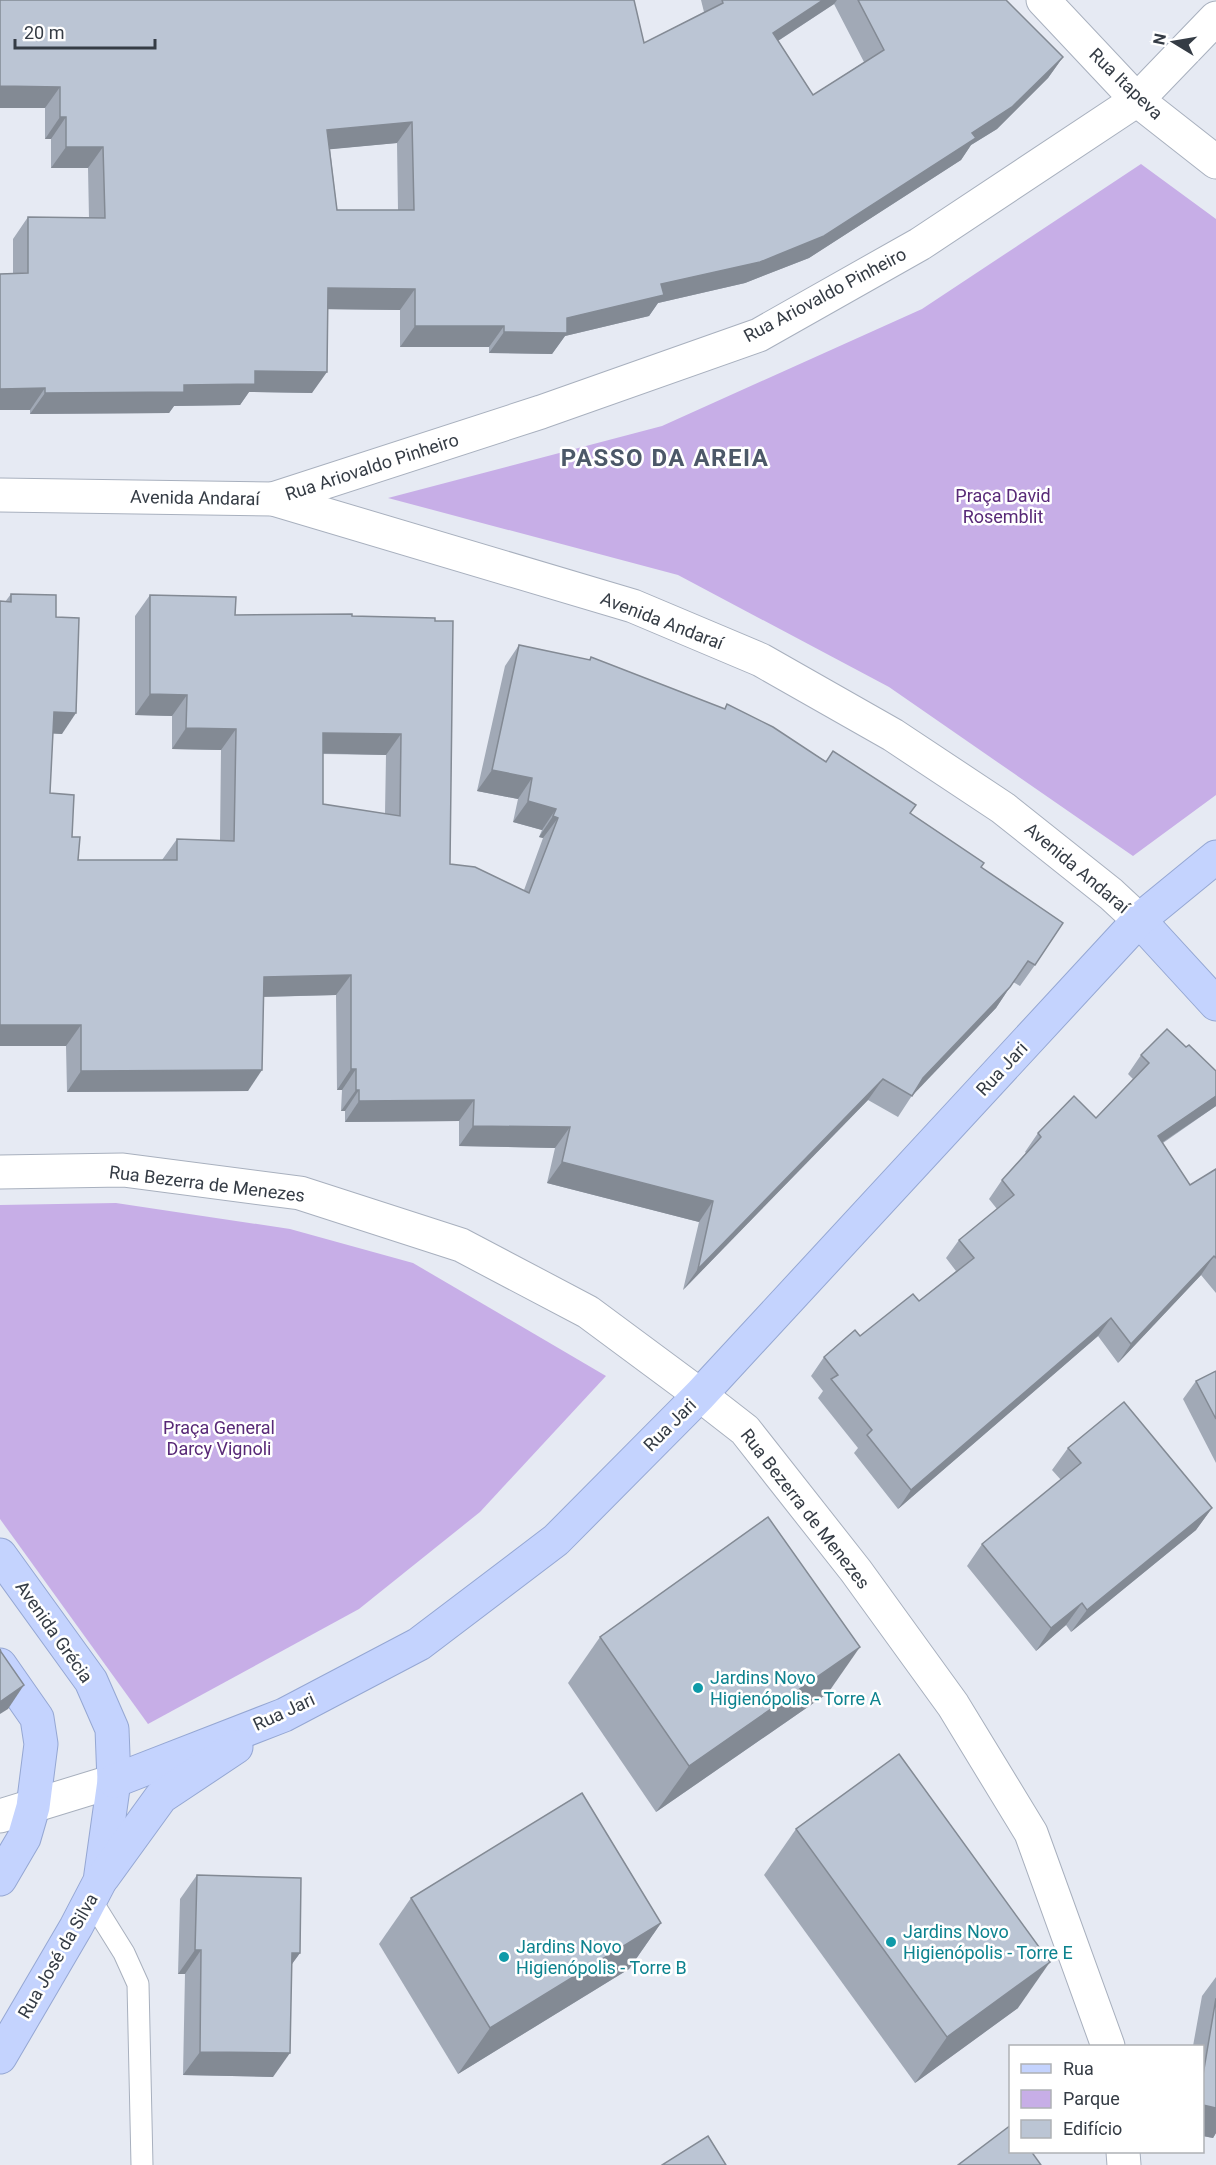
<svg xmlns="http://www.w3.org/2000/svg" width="1216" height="2165" font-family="Roboto,sans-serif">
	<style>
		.green { fill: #c7aee7 }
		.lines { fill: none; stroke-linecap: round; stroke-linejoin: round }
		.lane-casing { stroke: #a8b0be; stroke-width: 23 }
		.street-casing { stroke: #a8b0be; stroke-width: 35 }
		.secondary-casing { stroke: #95a7d3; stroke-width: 35 }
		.lane { stroke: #fff; stroke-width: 21 }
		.street { stroke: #fff; stroke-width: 33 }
		.secondary { stroke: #c4d3fe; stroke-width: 33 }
		.wall { fill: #a1a9b6; fill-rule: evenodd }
		.shaded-wall { fill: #838a94 }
		.building { fill: #bbc5d4; stroke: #838a94; stroke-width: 1.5; fill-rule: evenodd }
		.culture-dot { fill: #0f9aa8; stroke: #fff; stroke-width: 2 }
		.labels { text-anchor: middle; stroke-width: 5; stroke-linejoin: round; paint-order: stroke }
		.street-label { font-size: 18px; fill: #353c45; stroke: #fff }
		.park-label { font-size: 18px; fill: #582977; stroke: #fff }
		.culture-label { font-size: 18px; fill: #0d838f; stroke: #fff; text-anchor: start }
		.district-label { font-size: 24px; font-weight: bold; letter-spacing: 1.5px; fill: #4c5868; stroke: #fff }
	</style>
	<rect width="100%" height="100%" fill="#e6eaf3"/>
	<g class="green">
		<path d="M1141 164 1216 219V795L1133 856 889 687 678 575 388 498 662 426 922 309Z"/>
		<path d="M116 1203 290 1229 413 1263 606 1376 480 1512 359 1609 148 1724 0 1519V1205Z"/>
	</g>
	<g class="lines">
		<g class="lane-casing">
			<path id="lane" d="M91 1900 124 1953 138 1984 142 2165"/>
		</g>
		<g class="street-casing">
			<g id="street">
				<path d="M1043 0 1137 100 1216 162"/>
				<path d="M0 495 273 499 633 606 761 660 893 735 1003 808 1111 894 1139 920"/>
				<path d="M273 499 541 412 759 335 920 244 1137 100 1216 18"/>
				<path d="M0 1172 123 1170 300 1193 461 1245 588 1312 700 1395 745 1430 856 1571 953 1705 1031 1833 1108 2046"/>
				<path d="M0 1816 114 1781"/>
				<path d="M1123 2152 1124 2165"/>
			</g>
		</g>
		<g class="secondary-casing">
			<g id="secondary">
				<path d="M1139 920 1216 1004"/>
				<path d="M0 1555 91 1681 112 1729 114 1781 100 1881 76 1927 0 2057"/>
				<path d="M0 1665 37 1718 41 1744 33 1807 24 1838 0 1879"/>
				<path d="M114 1781 284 1715 419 1644 556 1540 700 1395 1139 920 1216 857"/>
				<path d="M103 1877 161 1797 236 1747"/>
			</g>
		</g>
		<use href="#lane" class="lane"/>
		<use href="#street" class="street"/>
		<use href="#secondary" class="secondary"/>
	</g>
	<g class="wall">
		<path d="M0 0 644 43 704 12 701 0H1006L1063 57 1048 78 997 129 971 145 961 160 809 258 745 283 658 303 649 316 565 336 552 354 489 353V347H400V310L328 309 312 393 249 392 240 405 174 406 169 413 30 414V410H0V274L13 273V239L28 217 89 218 88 168H51V139H45V108H0ZM834 4 864 62 813 95 778 41ZM397 143 398 210H337L330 149Z"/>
		<path d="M11 594 56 617 62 734 53 733 50 793 72 837 78 860H162L177 839 220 840 221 750 172 749V716L135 715V616L150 595 235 615 352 616 435 621 450 864 524 890 543 838 539 837 542 830 513 822 518 799 477 791 505 666 519 645 589 660 591 657 724 709 727 704 826 761 910 813 981 867 1035 965 1020 986 1013 982 996 1008 913 1094 898 1117 868 1100 683 1290 699 1222 547 1183 555 1148 459 1146V1121L345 1122V1111H341L342 1090H337L336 995 263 997 248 1091 67 1092 66 1046 5 602ZM323 754 386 755 385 814 323 804Z"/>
		<path d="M1186 1047 1216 1071V1106L1163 1143 1190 1185 1216 1169V1293L1201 1275 1118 1363 1098 1336 898 1509 854 1453 858 1448 818 1398 823 1391 811 1376 824 1357 919 1301 956 1271 946 1258 959 1240 997 1209 989 1199 1002 1180 1026 1153 1025 1152 1038 1133 1096 1118 1133 1079 1128 1074 1141 1055Z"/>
		<path d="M1216 1371V1463L1183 1399 1196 1381Z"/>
		<path d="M1068 1448 1212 1508 1196 1530 1071 1632 1066 1625 1036 1651 967 1566 982 1544 1061 1480 1052 1470Z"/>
		<path d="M600 1637 828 1693 656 1812 568 1683Z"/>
		<path d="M796 1829 1018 2008 915 2083 764 1875Z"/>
		<path d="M197 1875 300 1953 292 1964 273 2077 183 2075 185 1974H178L180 1899Z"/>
		<path d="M411 1898 661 1923 629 1969 458 2074 379 1944Z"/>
		<path d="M1216 1977V2133L1213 2138 1203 2136V2046H1193L1202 1996Z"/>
	</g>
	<g class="shaded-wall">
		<path d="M823 0H837L834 4 758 54 773 33Z"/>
		<path d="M1063 57 1048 78 997 129 971 145 961 160 809 258 745 283 658 303 649 316 565 336 552 354 489 353 504 332 567 318 972 133Z"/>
		<path d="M0 86 60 87 45 108H0Z"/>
		<path d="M60 117H66L51 139H45Z"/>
		<path d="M412 122 397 143 312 151 327 130Z"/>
		<path d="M66 147H103L88 168H51Z"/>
		<path d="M328 288 415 289 400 310 313 309Z"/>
		<path d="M415 326H504L489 347H400Z"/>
		<path d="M255 371 327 372 312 393 249 392 240 405 174 406 169 413 30 414 45 393Z"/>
		<path d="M45 388 30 410H0V389Z"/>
		<path d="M150 694 187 695 172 716 135 715Z"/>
		<path d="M54 712 76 713 62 734 39 733Z"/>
		<path d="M186 728 236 729 221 750 172 749Z"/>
		<path d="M323 733 401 734 386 755 308 753Z"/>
		<path d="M492 770 532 778 518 799 477 791Z"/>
		<path d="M528 801 556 809 542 830 513 822Z"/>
		<path d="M553 816 558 818 543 838 539 837Z"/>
		<path d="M351 975 336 995 249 997 264 977Z"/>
		<path d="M1010 987 996 1008 912 1096 923 1078Z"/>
		<path d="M0 1025H81L66 1046H0Z"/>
		<path d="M351 1069H356L342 1090H337Z"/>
		<path d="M262 1070 248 1091 67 1092 81 1071Z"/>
		<path d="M883 1079 868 1100 683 1290 698 1269Z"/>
		<path d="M356 1090H359L345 1111H341Z"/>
		<path d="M1216 1096V1106L1145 1154 1158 1136Z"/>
		<path d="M474 1100 459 1121 345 1122 359 1101Z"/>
		<path d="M473 1126 570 1127 555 1148 459 1146Z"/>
		<path d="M562 1162 713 1201 699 1222 547 1183Z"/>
		<path d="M1214 1256 1201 1275 1118 1363 1131 1344Z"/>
		<path d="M1111 1318 1098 1336 898 1509 911 1490Z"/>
		<path d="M1212 1508 1196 1530 1071 1632 1087 1610Z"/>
		<path d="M1082 1603 1066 1625 1036 1651 1051 1628Z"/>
		<path d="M860 1647 828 1693 656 1812 689 1766Z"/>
		<path d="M24 1685 8 1709 0 1714V1702Z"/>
		<path d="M661 1923 629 1969 458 2074 490 2028Z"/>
		<path d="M195 1950H201L185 1974H178Z"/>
		<path d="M292 1953H300L283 1976Z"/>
		<path d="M1050 1962 1018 2008 915 2083 947 2037Z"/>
		<path d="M200 2052 290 2053 273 2077 183 2075Z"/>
		<path d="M1203 2105 1216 2108V2133L1213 2138 1203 2136Z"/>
	</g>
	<g class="building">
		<path d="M0 0H634L644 43 723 3 722 0H823L773 33 813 95 884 50 858 0H1006L1063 57 1012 107 972 133 976 138 824 236 760 262 661 284 664 295 567 318V333L504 332V326H415V289L328 288 327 372 255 371V384L184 385V392L45 393V388L0 389V274L28 273V217L105 218 103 147H66V117H60V87L0 86ZM412 122 414 210H337L327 130Z"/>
		<path d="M11 594 56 595V617L79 618 76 713 54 712 50 793 74 795 72 837H80L78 860H177V839L234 841 236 729 186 728 187 695 150 694V595L236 597 235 615 352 614V616L435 618V621H453L450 864 475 867 529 893 558 818 553 816 556 809 528 801 532 778 492 770 519 645 590 660 591 657 725 709 727 704 773 727 826 762 833 751 916 805 910 813 984 863 981 867 1063 923 1035 965 1028 961 1010 987 923 1078 912 1096 883 1079 698 1269 713 1201 562 1162 570 1127 473 1126 474 1100 359 1101V1090H356V1069H351V975L264 977 262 1070 81 1071V1025H0V601L11 602ZM323 733 401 734 400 816 323 804Z"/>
		<path d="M1167 1029 1186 1047 1189 1045 1216 1071V1096L1158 1136 1190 1185 1216 1169V1258L1214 1256 1131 1344 1111 1318 911 1490 867 1435 872 1430 831 1379 838 1375 824 1357 855 1330 860 1336 913 1294 919 1301 974 1258 959 1240 1014 1195 1002 1180 1041 1137 1038 1133 1074 1096 1096 1118 1149 1063 1141 1055Z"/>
		<path d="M1216 1371V1419L1196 1381Z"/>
		<path d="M1124 1402 1212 1508 1087 1610 1082 1603 1051 1628 982 1544 1081 1463 1068 1448Z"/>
		<path d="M768 1517 860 1647 689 1766 600 1637Z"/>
		<path d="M0 1649 1 1652 24 1685 0 1702Z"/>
		<path d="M899 1754 1050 1962 947 2037 796 1829Z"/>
		<path d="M582 1793 661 1923 490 2028 411 1898Z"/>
		<path d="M197 1875 301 1878 300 1953H292L290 2053 200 2052 201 1950H195Z"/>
		<path d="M1216 1998V2108L1203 2105V2075Z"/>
		<path d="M1011 2125V2151H1031L1041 2165H958Z"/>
		<path d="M708 2136 726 2165H662Z"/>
	</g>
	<g class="culture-dot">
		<circle cx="698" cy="1688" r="6"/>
		<circle cx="891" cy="1942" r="6"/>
		<circle cx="504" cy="1957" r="6"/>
	</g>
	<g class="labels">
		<g class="street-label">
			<text transform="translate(1126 84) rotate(44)" y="6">Rua Itapeva</text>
			<text transform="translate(825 295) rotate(-28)" y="6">Rua Ariovaldo Pinheiro</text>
			<text transform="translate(372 467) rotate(-18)" y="6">Rua Ariovaldo Pinheiro</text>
			<text transform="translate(195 498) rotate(1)" y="6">Avenida Andaraí</text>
			<text transform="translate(662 621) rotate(21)" y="6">Avenida Andaraí</text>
			<text transform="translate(1077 868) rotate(40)" y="6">Avenida Andaraí</text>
			<text transform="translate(1002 1069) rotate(-47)" y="6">Rua Jari</text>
			<text transform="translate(207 1184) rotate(7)" y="6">Rua Bezerra de Menezes</text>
			<text transform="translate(670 1425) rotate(-45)" y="6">Rua Jari</text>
			<text transform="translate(805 1509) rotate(52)" y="6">Rua Bezerra de Menezes</text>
			<text transform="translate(54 1632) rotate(55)" y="6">Avenida Grécia</text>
			<text transform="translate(284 1712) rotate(-25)" y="6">Rua Jari</text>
			<text transform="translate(58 1956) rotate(-60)" y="6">Rua José da Silva</text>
		</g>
		<g class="park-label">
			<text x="1003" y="502">Praça David<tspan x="1003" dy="21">Rosemblit</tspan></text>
			<text x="219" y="1434">Praça General<tspan x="219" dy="21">Darcy Vignoli</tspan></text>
		</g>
		<g class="culture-label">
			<text x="710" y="1684">Jardins Novo<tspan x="710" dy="21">Higienópolis - Torre A</tspan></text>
			<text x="903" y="1938">Jardins Novo<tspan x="903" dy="21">Higienópolis - Torre E</tspan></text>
			<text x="516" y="1953">Jardins Novo<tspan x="516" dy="21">Higienópolis - Torre B</tspan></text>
		</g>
		<g class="district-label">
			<text x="665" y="466">PASSO DA AREIA</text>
		</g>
	</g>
	<rect x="1009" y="2045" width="195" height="108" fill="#ffffff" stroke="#aeb1b5" stroke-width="1.5"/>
	<rect x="1021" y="2064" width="30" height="9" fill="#c4d3fe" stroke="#aeb1b5" stroke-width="1.5"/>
	<text x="1063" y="2075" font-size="18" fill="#353c45">Rua</text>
	<rect x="1021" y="2090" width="30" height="18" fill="#c7aee7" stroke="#aeb1b5" stroke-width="1.5"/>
	<text x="1063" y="2105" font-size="18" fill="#353c45">Parque</text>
	<rect x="1021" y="2120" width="30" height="18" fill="#bbc5d4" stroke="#aeb1b5" stroke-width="1.5"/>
	<text x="1063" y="2135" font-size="18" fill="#353c45">Edifício</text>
	<g transform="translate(1174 42) rotate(281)" stroke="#ffffff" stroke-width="4.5" paint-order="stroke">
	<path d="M0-4.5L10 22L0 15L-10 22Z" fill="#353c45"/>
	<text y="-9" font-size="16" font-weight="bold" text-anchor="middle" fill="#353c45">N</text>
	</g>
	<path d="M15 39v9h140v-9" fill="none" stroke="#353c45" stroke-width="3"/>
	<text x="24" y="39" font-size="18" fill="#353c45" stroke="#ffffff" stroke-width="4.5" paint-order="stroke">20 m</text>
</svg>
